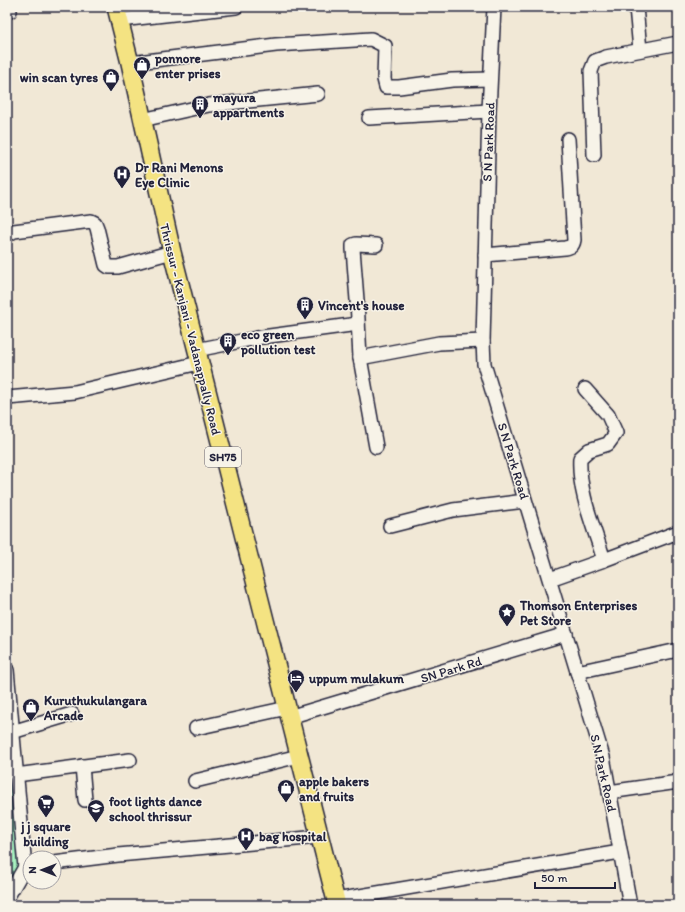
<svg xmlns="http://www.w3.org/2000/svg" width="685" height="912" font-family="Itim,sans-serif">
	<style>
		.green { fill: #a7f0bf; stroke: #64897d }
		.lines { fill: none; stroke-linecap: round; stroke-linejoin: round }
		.minor-casing { stroke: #22223b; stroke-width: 16 }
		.major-casing { stroke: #22223b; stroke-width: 20 }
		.minor { stroke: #f7f3e8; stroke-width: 13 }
		.major { stroke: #f4e382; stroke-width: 17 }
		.labels { text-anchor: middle; stroke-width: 3; stroke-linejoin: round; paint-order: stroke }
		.shield { fill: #f7f3e8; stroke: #62616f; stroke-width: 1 }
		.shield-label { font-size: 12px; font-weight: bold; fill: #22223b }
		.poi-label { font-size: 13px; font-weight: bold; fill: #22223b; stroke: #f7f3e8; text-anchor: start }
		.street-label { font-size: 13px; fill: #22223b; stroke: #f7f3e8 }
	</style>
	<rect width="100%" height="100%" fill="#f1e8d6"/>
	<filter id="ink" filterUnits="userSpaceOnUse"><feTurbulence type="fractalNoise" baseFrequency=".025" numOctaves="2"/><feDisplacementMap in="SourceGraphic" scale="8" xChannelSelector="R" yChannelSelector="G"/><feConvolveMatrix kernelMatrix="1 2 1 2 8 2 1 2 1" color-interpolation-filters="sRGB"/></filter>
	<g filter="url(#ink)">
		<path class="green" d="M7 671 25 866 7 897Z"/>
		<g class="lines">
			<g class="minor-casing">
				<g id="minor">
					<path d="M494 7 489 111 483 341 484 364 603 757 630 905"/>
					<path d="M636 7 640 50"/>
					<path d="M7 12 10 11"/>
					<path d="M120 20 236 7"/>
					<path d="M130 63 276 45 371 39 385 46 384 79 386 87H399L452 80 490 79"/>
					<path d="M369 118 489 111"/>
					<path d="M142 120 209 105 318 94"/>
					<path d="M594 155 591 71 595 61 606 57 678 43"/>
					<path d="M7 235 14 231 91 221 95 223 97 228 106 265 109 267H118L172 252"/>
					<path d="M485 255 565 248C571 247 573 246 574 240L568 139"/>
					<path d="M196 350 262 337 358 324"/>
					<path d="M360 358 439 343 483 341"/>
					<path d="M585 389 608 415 616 433 608 444 589 450 580 458C578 492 594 527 604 560"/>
					<path d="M7 398 75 392 199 363"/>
					<path d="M376 447 360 358 357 300 353 249V245L356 244 376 245"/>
					<path d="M390 526 453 510 525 501"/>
					<path d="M550 579 604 560 678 532"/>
					<path d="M7 670 25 867"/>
					<path d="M577 672 678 650"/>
					<path d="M289 717 566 634"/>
					<path d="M196 728 287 708"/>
					<path d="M12 732 72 714"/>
					<path d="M82 766 85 800"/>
					<path d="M16 775 130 760"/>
					<path d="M195 781 299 756"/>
					<path d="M609 792 678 782"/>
					<path d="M54 863 118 855 319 837"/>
					<path d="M7 898 25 867 30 866"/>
					<path d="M336 900 620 852"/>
				</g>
			</g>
			<g class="major-casing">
				<path id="major" d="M116 7 130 63 172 252 337 905"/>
			</g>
			<use href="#minor" class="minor"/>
			<use href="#major" class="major"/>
		</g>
	</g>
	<defs>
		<g id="shop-pin" transform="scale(0.9)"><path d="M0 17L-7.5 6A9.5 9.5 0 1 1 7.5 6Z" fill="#22223b" stroke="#f7f3e8"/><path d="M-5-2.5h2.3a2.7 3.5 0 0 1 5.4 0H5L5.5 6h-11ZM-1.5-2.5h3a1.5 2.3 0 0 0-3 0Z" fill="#fff"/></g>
		<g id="building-pin" transform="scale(0.9)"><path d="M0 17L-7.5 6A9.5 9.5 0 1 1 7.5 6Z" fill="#22223b" stroke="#f7f3e8"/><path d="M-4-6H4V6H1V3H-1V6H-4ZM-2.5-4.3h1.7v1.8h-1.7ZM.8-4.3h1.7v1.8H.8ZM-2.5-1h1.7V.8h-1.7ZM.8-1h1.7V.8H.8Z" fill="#fff"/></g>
		<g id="hospital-pin" transform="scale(0.9)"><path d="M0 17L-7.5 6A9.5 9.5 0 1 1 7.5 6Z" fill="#22223b" stroke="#f7f3e8"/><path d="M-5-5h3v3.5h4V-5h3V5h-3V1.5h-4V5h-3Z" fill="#fff"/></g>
		<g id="sight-pin" transform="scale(0.9)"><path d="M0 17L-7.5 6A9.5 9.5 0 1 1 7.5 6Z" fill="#22223b" stroke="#f7f3e8"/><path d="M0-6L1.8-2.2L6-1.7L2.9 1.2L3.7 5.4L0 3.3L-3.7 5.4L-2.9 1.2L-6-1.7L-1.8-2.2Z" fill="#fff"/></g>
		<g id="hotel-pin" transform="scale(0.9)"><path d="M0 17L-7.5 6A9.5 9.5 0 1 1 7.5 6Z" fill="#22223b" stroke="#f7f3e8"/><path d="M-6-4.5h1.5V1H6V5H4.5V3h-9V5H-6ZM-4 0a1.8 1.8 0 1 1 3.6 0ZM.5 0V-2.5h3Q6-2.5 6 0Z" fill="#fff"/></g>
		<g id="supermarket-pin" transform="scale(0.9)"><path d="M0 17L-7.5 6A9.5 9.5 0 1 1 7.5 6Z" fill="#22223b" stroke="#f7f3e8"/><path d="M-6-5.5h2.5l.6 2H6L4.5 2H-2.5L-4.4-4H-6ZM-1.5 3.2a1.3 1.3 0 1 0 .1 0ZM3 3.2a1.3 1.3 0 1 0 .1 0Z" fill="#fff"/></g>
		<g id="school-pin" transform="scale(0.9)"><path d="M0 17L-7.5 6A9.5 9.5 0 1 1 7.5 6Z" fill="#22223b" stroke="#f7f3e8"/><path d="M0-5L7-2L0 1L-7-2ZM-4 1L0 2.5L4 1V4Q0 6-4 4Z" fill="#fff"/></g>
	</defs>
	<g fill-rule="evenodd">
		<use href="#shop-pin" x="142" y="65"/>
		<use href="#shop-pin" x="111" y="77"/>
		<use href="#building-pin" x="200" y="104"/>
		<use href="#hospital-pin" x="122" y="174"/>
		<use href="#building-pin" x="305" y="305"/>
		<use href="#building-pin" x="228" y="341"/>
		<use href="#sight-pin" x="507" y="612"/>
		<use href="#hotel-pin" x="296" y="678"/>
		<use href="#shop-pin" x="31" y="707"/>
		<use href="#shop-pin" x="286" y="788"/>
		<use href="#supermarket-pin" x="46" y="803"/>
		<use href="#school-pin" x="96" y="808"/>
		<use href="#hospital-pin" x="246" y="836"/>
	</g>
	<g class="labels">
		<rect class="shield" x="205" y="447" width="36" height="20" rx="3"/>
		<g class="shield-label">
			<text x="223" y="461">SH75</text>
		</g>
		<g class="poi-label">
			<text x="155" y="63">ponnore<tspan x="155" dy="15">enter prises</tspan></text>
			<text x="98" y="82" text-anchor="end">win scan tyres</text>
			<text x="213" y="102">mayura<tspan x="213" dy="15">appartments</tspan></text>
			<text x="135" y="172">Dr Rani Menons<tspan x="135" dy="15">Eye Clinic</tspan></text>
			<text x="318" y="310">Vincent's house</text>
			<text x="241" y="339">eco green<tspan x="241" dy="15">pollution test</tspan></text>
			<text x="520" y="610">Thomson Enterprises<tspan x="520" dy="15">Pet Store</tspan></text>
			<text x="309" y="683">uppum mulakum</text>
			<text x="44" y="705">Kuruthukulangara<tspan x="44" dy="15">Arcade</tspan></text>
			<text x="299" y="786">apple bakers<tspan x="299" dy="15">and fruits</tspan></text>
			<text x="109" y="806">foot lights dance<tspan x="109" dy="15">school thrissur</tspan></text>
			<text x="46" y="831" text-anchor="middle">j j square<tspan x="46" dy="15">building</tspan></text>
			<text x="259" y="841">bag hospital</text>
		</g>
		<g class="street-label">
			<text transform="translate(488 142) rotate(-88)" y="5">S N Park Road</text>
			<text transform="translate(191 329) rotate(76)" y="5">Thrissur - Kanjani - Vadanappally Road</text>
			<text transform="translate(514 461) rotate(73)" y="5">S N Park Road</text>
			<text transform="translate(451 669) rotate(-17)" y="5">SN Park Rd</text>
			<text transform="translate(604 773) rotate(77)" y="5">S N Park Road</text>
		</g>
	</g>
	<rect width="685" height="912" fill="none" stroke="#f7f3e8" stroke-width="24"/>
	<rect x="12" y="12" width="661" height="888" fill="none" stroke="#22223b" stroke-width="1.5" filter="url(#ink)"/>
	<g transform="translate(42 870) rotate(270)"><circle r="19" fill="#f7f3e8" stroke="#a29fa3"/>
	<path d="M0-3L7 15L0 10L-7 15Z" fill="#22223b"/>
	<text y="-6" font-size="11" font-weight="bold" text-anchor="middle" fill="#22223b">N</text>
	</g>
	<path d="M535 882v6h80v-6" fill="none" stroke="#22223b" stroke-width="2"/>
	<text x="541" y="882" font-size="12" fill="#22223b" stroke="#f7f3e8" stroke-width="3" paint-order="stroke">50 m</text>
</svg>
